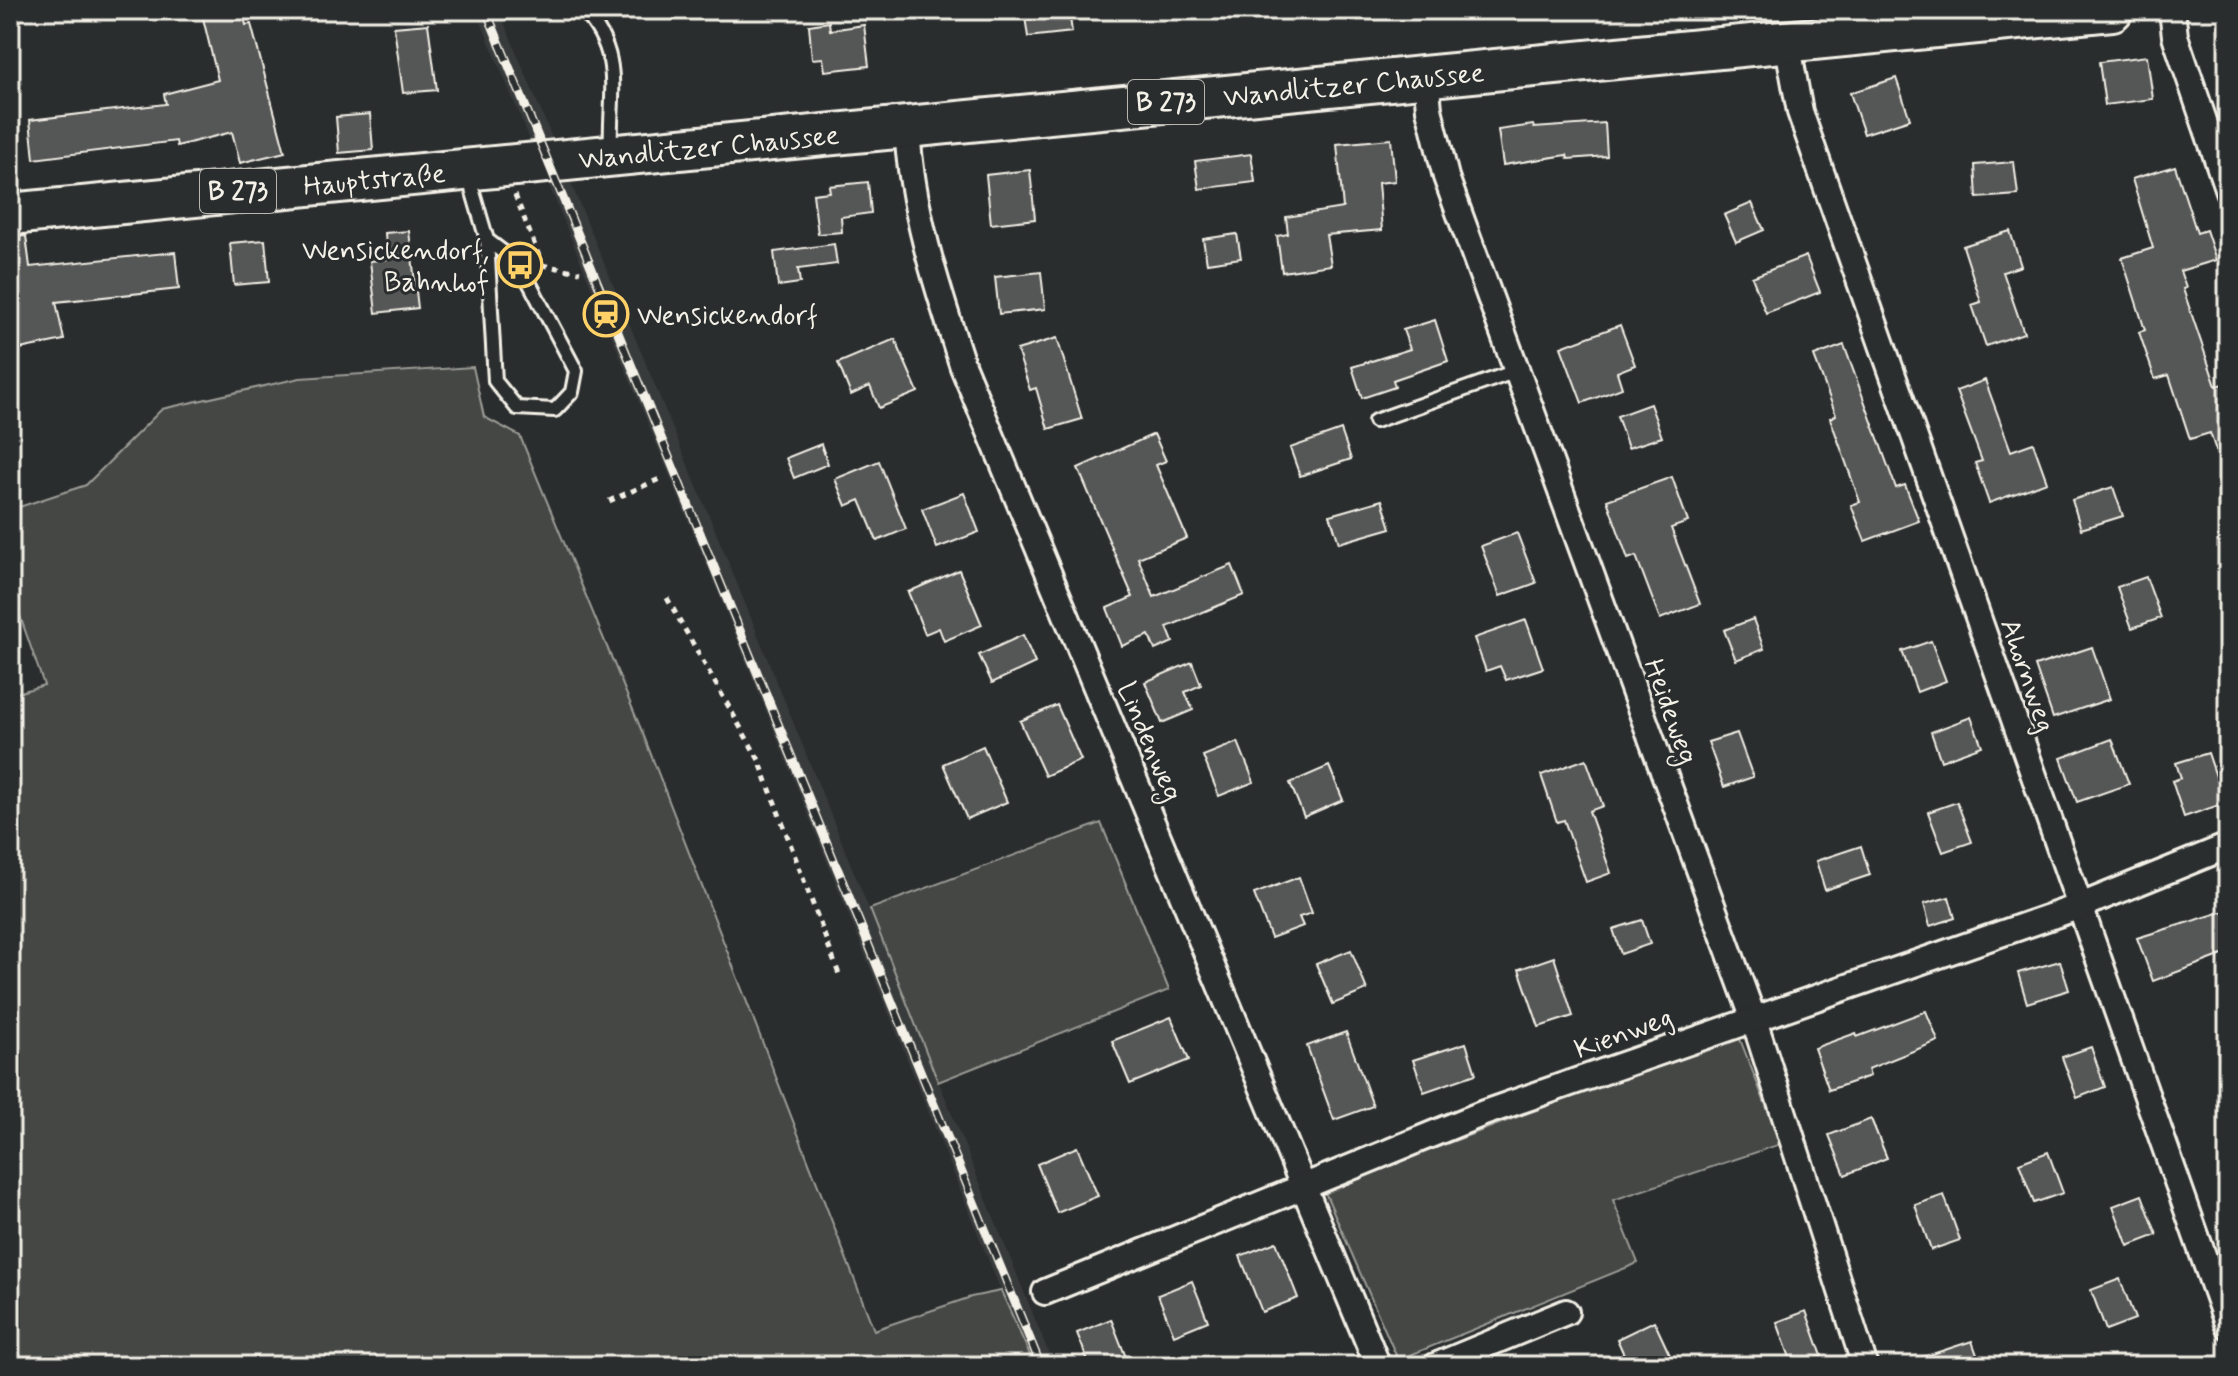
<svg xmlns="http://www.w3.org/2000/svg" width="2238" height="1376" font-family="Mynerve,sans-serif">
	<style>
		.built { fill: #373a3a }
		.green { fill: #444645; stroke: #9c9c96; stroke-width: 2 }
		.building { fill: #555756; stroke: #f4f1e8; stroke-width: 2 }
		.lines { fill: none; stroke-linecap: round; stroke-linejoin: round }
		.service-casing { stroke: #f4f1e8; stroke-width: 18 }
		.minor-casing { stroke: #f4f1e8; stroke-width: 30 }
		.primary-casing { stroke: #f4f1e8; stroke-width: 46 }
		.path { stroke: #f4f1e8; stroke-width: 5; stroke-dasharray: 6 6; stroke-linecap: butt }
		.service { stroke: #2a2d2e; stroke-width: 12 }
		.minor { stroke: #2a2d2e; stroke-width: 24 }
		.primary { stroke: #2a2d2e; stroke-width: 40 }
		.rail-casing { stroke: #f4f1e8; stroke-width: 9 }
		.rail { stroke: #2a2d2e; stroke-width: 6; stroke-dasharray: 18; stroke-linecap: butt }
		.labels { text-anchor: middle; stroke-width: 6; stroke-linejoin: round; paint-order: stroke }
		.shield { fill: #2a2d2e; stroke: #b7b6b0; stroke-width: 2 }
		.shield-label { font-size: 26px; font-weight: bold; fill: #f4f1e8 }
		.street-label { font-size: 28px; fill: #f4f1e8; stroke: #2a2d2e }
		.poi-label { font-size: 28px; fill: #f4f1e8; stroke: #2a2d2e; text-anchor: end }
	</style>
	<rect width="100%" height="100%" fill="#2a2d2e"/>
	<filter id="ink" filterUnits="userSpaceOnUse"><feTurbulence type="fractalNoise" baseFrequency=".0125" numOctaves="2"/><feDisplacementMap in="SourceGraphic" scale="16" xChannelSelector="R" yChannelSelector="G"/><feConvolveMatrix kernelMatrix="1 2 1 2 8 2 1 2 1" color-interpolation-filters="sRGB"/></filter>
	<g filter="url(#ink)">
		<path class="built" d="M476 10H499L732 571 1054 1366H1035L1001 1291 713 580Z"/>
		<g class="green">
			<path d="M473 367 484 417 520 436 643 734 874 1330 971 1297 1001 1291 1035 1366H10V695L44 685 10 587V510L86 485 162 409 300 378Z"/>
			<path d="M1101 823 1169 990 938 1082 870 909Z"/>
			<path d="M1738 1034 1781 1144 1613 1200 1638 1263 1398 1360 1324 1190Z"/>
		</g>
		<g class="building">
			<path d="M201 10H242L246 25 251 24 285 152 240 163 232 132 177 146 176 141 34 159 30 120 166 104 164 94 218 80Z"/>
			<path d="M1024 10H1069L1072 32 1028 37Z"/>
			<path d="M829 22 830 30 864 25 869 66 825 71 823 58 812 59 809 25Z"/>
			<path d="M428 24 437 90 403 93 394 27Z"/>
			<path d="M2147 56 2153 99 2105 105 2099 62Z"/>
			<path d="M1896 78 1910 119 1864 134 1850 93Z"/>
			<path d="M370 114 373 150 339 153 336 117Z"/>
			<path d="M1605 123 1607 156 1568 159 1567 155 1503 165 1498 130 1533 125 1534 128Z"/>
			<path d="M1391 139 1395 181 1378 183 1382 230 1326 235 1331 265 1282 272 1277 236 1288 234 1286 217 1343 208 1337 144Z"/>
			<path d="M1251 154 1255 182 1199 189 1195 161Z"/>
			<path d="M2014 162 2018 195 1977 198 1975 165Z"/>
			<path d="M2175 166 2197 233 2206 230 2216 260 2180 271 2186 288 2183 289 2216 386 2228 383V473L2224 474 2210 433 2190 439 2169 375 2155 379 2139 332 2145 330 2122 258 2153 248 2132 179Z"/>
			<path d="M1030 170 1035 219 991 224 986 175Z"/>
			<path d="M868 182 871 213 841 217 842 232 818 234 813 194 830 192 829 186Z"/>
			<path d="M1752 203 1764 230 1736 242 1724 215Z"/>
			<path d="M409 231 418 308 376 313 370 261 387 259 385 233Z"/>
			<path d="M2010 231 2021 266 2003 272 2024 333 1986 346 1972 305 1981 302 1963 246Z"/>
			<path d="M1237 234 1241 258 1207 263 1203 239Z"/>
			<path d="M26 236 30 267 175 252 179 289 56 302 64 340 10 351V237Z"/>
			<path d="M265 240 269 282 234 285 230 243Z"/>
			<path d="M834 244 837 264 798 269 800 283 778 286 774 252Z"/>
			<path d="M1806 256 1820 292 1766 313 1752 277Z"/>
			<path d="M1041 272 1045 309 999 314 995 277Z"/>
			<path d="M1435 320 1448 361 1393 380 1395 387 1362 398 1352 367 1410 349 1403 330Z"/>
			<path d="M1620 325 1635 365 1617 372 1622 388 1582 403 1561 347Z"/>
			<path d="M1057 338 1082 419 1048 429 1036 388 1030 390 1017 350Z"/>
			<path d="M895 339 918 392 879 408 870 386 851 395 838 363Z"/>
			<path d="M1844 345 1896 488 1905 485 1919 521 1865 541 1851 505 1860 502 1830 418 1836 415 1814 356Z"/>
			<path d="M1985 380 2011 451 2033 443 2047 482 1989 503 1975 463 1982 461 1956 391Z"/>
			<path d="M1650 404 1662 437 1628 448 1617 416Z"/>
			<path d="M1341 430 1351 459 1300 476 1290 448Z"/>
			<path d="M1154 434 1166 461 1156 465 1187 538 1138 558 1154 597 1232 565 1244 595 1167 627 1173 642 1155 650 1149 635 1122 646 1107 608 1133 597 1078 468Z"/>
			<path d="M821 444 828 464 794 478 786 458Z"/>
			<path d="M879 461 906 529 877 541 860 500 846 506 835 479Z"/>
			<path d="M1672 477 1688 522 1671 528 1700 604 1660 619 1636 556 1628 559 1607 500Z"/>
			<path d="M2113 487 2123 516 2081 529 2072 500Z"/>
			<path d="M964 493 979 532 937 548 922 509Z"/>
			<path d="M1382 500 1391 528 1339 543 1330 515Z"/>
			<path d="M1517 533 1536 583 1500 596 1481 546Z"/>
			<path d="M959 570 982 625 944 641 939 628 925 634 908 592Z"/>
			<path d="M2146 577 2161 618 2132 628 2117 587Z"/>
			<path d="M1753 619 1764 649 1736 660 1724 630Z"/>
			<path d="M1526 620 1543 668 1506 680 1500 666 1486 671 1474 638Z"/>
			<path d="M1023 635 1035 663 992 683 979 655Z"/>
			<path d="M1931 641 1946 681 1917 692 1902 651Z"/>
			<path d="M2092 647 2110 699 2053 718 2035 666Z"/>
			<path d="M1192 662 1201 685 1185 692 1193 710 1162 723 1145 682Z"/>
			<path d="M1057 705 1081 760 1045 776 1020 721Z"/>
			<path d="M1971 717 1982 746 1941 761 1931 732Z"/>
			<path d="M1737 733 1753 777 1724 787 1708 742Z"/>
			<path d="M2112 739 2129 784 2077 802 2061 758Z"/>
			<path d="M1238 742 1254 782 1219 796 1203 756Z"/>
			<path d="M983 746 1007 802 967 819 943 764Z"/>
			<path d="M2208 753 2225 803 2184 817 2172 781 2181 778 2176 763Z"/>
			<path d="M1586 759 1603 806 1589 811 1611 873 1586 882 1564 820 1557 822 1541 775Z"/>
			<path d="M1329 766 1343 800 1304 817 1290 783Z"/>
			<path d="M1957 802 1972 842 1943 852 1928 812Z"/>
			<path d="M1861 846 1870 875 1825 890 1816 861Z"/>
			<path d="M1299 877 1312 913 1299 917 1303 926 1271 938 1254 894Z"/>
			<path d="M1949 897 1955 918 1930 926 1924 904Z"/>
			<path d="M2228 910V953L2153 981 2137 938Z"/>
			<path d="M1642 920 1650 944 1621 954 1613 929Z"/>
			<path d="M1351 950 1367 990 1333 1004 1316 964Z"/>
			<path d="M1554 957 1573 1016 1539 1027 1519 969Z"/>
			<path d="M2060 961 2069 990 2027 1003 2018 973Z"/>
			<path d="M1926 1011 1938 1041 1868 1069 1870 1076 1829 1090 1814 1048 1856 1033 1857 1037Z"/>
			<path d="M1171 1017 1189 1060 1130 1084 1112 1041Z"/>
			<path d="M1346 1032 1373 1106 1334 1120 1307 1046Z"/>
			<path d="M1466 1043 1476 1074 1424 1092 1413 1060Z"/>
			<path d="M2091 1047 2105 1087 2077 1098 2062 1057Z"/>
			<path d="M1871 1119 1887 1158 1845 1175 1829 1135Z"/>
			<path d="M1077 1147 1098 1196 1057 1213 1037 1164Z"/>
			<path d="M2048 1152 2063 1193 2034 1203 2019 1163Z"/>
			<path d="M1944 1195 1960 1240 1931 1250 1915 1205Z"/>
			<path d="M2142 1195 2157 1235 2128 1246 2113 1206Z"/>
			<path d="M1276 1242 1298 1298 1262 1312 1240 1256Z"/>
			<path d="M2120 1279 2135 1319 2106 1330 2091 1290Z"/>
			<path d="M1192 1281 1208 1321 1174 1335 1158 1295Z"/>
			<path d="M1806 1311 1822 1356 1793 1366 1777 1322Z"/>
			<path d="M1111 1319 1127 1360 1111 1366H1090L1077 1333Z"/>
			<path d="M1654 1321 1675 1366H1629L1617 1339Z"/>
			<path d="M1972 1341 1981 1366H1909L1908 1362Z"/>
		</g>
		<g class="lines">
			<g class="service-casing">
				<g id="service">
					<path d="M583 10C626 56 608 97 611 152"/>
					<path d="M468 175 487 240 495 381 517 408 555 410 572 392 576 371 520 265 487 240"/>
					<path d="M1375 421 1516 371"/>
				</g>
			</g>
			<g class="minor-casing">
				<g id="minor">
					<path d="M2172 10 2175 36 2228 191"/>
					<path d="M1787 41 1800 112 2228 1326"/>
					<path d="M1426 77 1429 109 1446 177 1753 1017 1865 1366"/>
					<path d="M907 127C911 209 938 290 963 367L1378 1366"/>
					<path d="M1045 1292 1484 1113 2078 907 2228 846"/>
					<path d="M1435 1366 1566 1312"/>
				</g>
			</g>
			<g class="primary-casing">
				<g id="primary">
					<path id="s1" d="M10 214 2112 10"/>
				</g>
			</g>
			<g class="path">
				<path d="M515 195 539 256"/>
				<path d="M542 265 580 272"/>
				<path d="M609 501 662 478"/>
				<path d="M667 598 759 760 840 977"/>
			</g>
			<use href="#service" class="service"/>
			<use href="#minor" class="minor"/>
			<use href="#primary" class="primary"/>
			<g class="rail-casing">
				<path id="rail" d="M486 10 1041 1366"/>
			</g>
			<use href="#rail" class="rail"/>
		</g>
	</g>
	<defs>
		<g id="bus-ring" transform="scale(2.3)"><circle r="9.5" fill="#2a2d2e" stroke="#ffd166" stroke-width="1.5"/><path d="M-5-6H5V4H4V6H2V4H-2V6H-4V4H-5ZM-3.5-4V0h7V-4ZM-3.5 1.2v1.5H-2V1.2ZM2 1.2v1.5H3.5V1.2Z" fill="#ffd166"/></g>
		<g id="station-ring" transform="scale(2.3)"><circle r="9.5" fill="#2a2d2e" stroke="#ffd166" stroke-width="1.5"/><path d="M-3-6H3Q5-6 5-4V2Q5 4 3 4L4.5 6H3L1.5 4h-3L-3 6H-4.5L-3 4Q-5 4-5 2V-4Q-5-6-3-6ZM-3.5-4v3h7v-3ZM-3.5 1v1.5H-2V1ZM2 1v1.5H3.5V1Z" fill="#ffd166"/></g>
	</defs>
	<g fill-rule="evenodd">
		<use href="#bus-ring" x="520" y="265"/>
		<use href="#station-ring" x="606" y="314"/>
	</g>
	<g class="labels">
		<g class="shield">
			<rect x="1128" y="80" width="76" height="44" rx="6"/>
			<rect x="200" y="169" width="76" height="44" rx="6"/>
		</g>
		<g class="shield-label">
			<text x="1166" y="111">B 273</text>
			<text x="238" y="200">B 273</text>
		</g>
		<g class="street-label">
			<text dy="10" stroke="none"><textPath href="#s1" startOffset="1350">Wandlitzer Chaussee</textPath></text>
			<text dy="10" stroke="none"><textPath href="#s1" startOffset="702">Wandlitzer Chaussee</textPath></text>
			<text dy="10" stroke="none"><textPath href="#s1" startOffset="366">Hauptstraße</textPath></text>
			<text transform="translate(2029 675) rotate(71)" y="10">Ahornweg</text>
			<text transform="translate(1672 711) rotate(70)" y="10">Heideweg</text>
			<text transform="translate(1151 741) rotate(67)" y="10">Lindenweg</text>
			<text transform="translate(1623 1032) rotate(-20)" y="10">Kienweg</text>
		</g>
		<g class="poi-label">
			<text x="489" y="259">Wensickendorf,<tspan x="489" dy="32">Bahnhof</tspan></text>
			<text x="637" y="324" text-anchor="start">Wensickendorf</text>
		</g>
	</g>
	<rect width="2238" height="1376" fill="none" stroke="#2a2d2e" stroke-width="40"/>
	<rect x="20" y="20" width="2198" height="1336" fill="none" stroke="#f4f1e8" stroke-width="3" filter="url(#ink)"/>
</svg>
